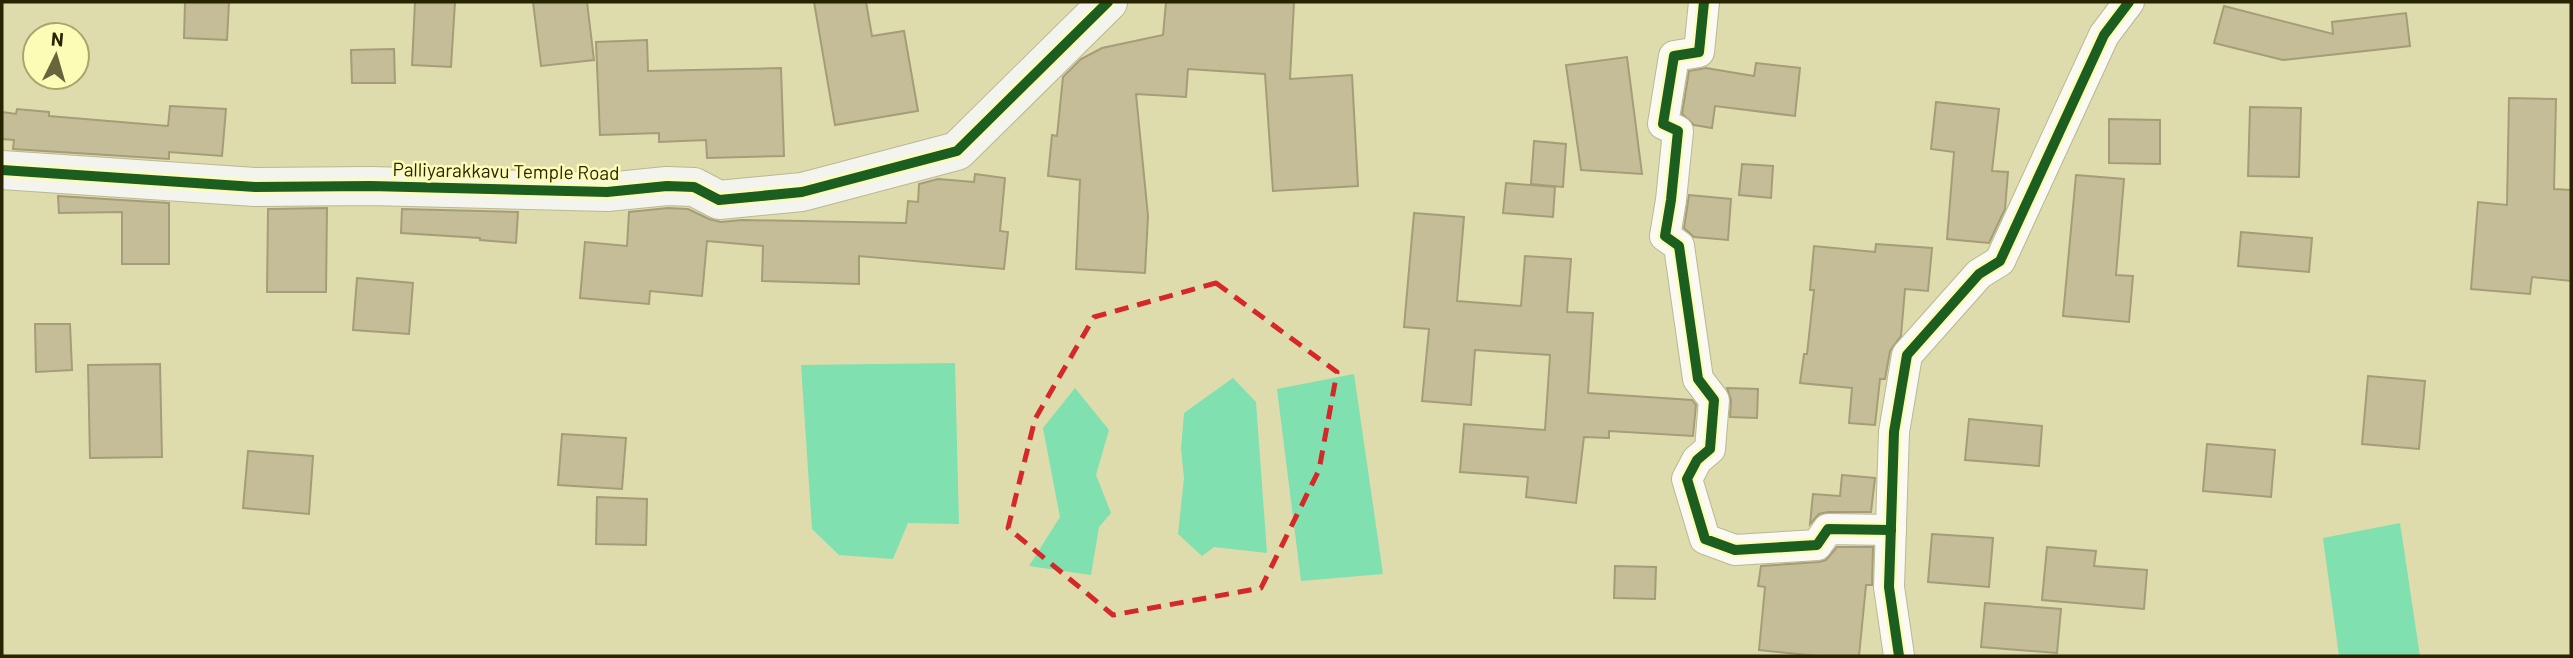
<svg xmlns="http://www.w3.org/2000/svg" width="2573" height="658" font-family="Barlow,sans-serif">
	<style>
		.water { fill: #80e0b0 }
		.building { fill: #c4bd97; stroke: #a59d77; stroke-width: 2 }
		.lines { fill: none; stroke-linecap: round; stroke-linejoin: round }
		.street-casing { stroke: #bab892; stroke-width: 32 }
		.secondary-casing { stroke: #bab892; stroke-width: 40 }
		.street { stroke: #fafaf3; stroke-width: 30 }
		.secondary { stroke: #f4f4ef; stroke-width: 38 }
		.cycleway-casing { stroke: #fdfcb7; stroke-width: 15 }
		.cycleway { stroke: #1b5e20; stroke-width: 10 }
		.marked { fill: none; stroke: #d62828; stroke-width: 5; stroke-dasharray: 14 9; stroke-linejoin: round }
		.labels { text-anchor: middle; stroke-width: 5; stroke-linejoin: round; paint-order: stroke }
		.street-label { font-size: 19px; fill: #262500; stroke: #fdfcb7 }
	</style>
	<rect width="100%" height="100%" fill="#dedcac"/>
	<g class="water">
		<path d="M955 363 959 524 908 523 893 559 839 555 812 529 801 365Z"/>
		<path d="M1354 374 1383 574 1301 581 1277 389Z"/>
		<path d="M1233 378 1256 402 1267 553 1214 547 1202 556 1178 534 1184 478 1181 449 1184 413Z"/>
		<path d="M1075 388 1109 430 1096 475 1111 513 1099 527 1091 575 1029 566 1060 517 1043 428Z"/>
		<path d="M2400 523 2420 656H2339L2323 538Z"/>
	</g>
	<g class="building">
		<path d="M185 2H229L227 40 184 38Z"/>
		<path d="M415 2H455L451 67 412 65Z"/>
		<path d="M533 2H587L594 60 541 66Z"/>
		<path d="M814 2H866L872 36 904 31 918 111 835 125Z"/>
		<path d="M1166 2H1294L1290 79 1352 75 1358 186 1273 191 1265 74 1188 69 1186 97 1136 94 1148 216 1145 273 1076 269 1080 180 1048 176 1052 135 1057 136 1063 77 1081 59 1102 48 1163 35Z"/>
		<path d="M2224 6 2333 34 2332 22 2406 13 2410 46 2283 60 2214 43Z"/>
		<path d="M647 40 648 71 781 68 784 156 707 158 706 140 659 142V133L600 135 596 42Z"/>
		<path d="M394 49 395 83H352L351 50Z"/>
		<path d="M1627 57 1642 174 1581 170 1566 65Z"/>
		<path d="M1756 63 1800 68 1795 116 1715 106 1712 128 1694 125 1682 114 1689 71 1706 68 1754 76Z"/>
		<path d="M2509 98 2556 99 2554 189 2571 190V281L2532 277 2530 294 2471 289 2478 202 2507 205Z"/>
		<path d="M1936 102 1999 109 1992 171 2008 172 2005 209 1989 243 1947 239 1954 152 1931 149Z"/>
		<path d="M170 106 226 109 222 156 169 152V159L13 149 14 140 2 139V112L16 114 17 109 49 112V116L168 126Z"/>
		<path d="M2250 107 2301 108 2299 177 2248 176Z"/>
		<path d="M2109 119 2160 120V164L2109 163Z"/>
		<path d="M1534 141 1566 144 1563 187 1531 184Z"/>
		<path d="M1742 164 1773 166 1771 198 1739 195Z"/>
		<path d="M975 174 1005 178 1000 231 1008 232 1004 269 859 256V284L762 281 763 246 707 241 702 296 650 291 649 304 580 298 585 242 627 246 629 212 668 208 688 209 709 219 721 222 742 220 906 223 908 201 918 202 919 184 938 179 974 182Z"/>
		<path d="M2076 175 2124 179 2116 275 2133 276 2129 322 2063 316Z"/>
		<path d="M1506 183 1555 187 1553 217 1503 213Z"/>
		<path d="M1689 195 1731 199 1728 240 1694 237 1684 228Z"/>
		<path d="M58 196 169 203V264H122V212L59 213Z"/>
		<path d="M327 208 326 292H267L268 209Z"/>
		<path d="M402 209 518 212 516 243 480 240V238L401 233Z"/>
		<path d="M1414 213 1464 217 1457 301 1521 306 1525 256 1571 259 1567 312 1593 313 1588 393 1692 400 1696 405 1693 436 1609 431V438L1584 437 1576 503 1526 497 1528 477 1460 472 1464 424 1545 430 1550 355 1475 350 1471 405 1422 401 1429 329 1404 327Z"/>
		<path d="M2241 232 2312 238 2309 272 2238 266Z"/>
		<path d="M1876 244 1932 248 1928 291 1905 289 1901 336 1890 351 1885 379H1880L1875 425 1849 423 1852 388 1800 383 1804 354H1807L1814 290H1810L1814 246 1875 252Z"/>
		<path d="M357 278 413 283 409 334 353 330Z"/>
		<path d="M35 324H70L72 370 36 372Z"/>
		<path d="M160 364 162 457 90 458 88 365Z"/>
		<path d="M2368 376 2425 381 2419 449 2362 444Z"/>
		<path d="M1727 388 1758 389 1757 418 1730 417 1731 400Z"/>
		<path d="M1969 419 2042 426 2039 466 1965 460Z"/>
		<path d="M562 434 626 438 622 489 558 485Z"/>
		<path d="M2207 444 2275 450 2271 497 2203 491Z"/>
		<path d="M248 451 313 456 309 514 243 508Z"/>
		<path d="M1842 475 1875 478 1871 512H1828L1819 514 1810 524 1813 494 1840 496Z"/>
		<path d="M597 497 647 499 646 545 596 544Z"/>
		<path d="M1932 534 1993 538 1989 587 1928 582Z"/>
		<path d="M1837 547H1873L1872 585H1866L1859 656H1817L1759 650 1765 587 1758 586 1761 566 1819 562 1826 560Z"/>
		<path d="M2047 547 2096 551 2094 566 2147 570 2144 609 2042 600Z"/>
		<path d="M1615 566 1656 567 1655 599 1614 598Z"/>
		<path d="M1985 603 2061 609 2057 653 1981 647Z"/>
	</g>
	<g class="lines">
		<g class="street-casing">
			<g id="street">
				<path d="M1704 2 1699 52 1674 56 1663 124 1678 131 1671 200 1665 236 1679 246 1698 379 1714 400 1710 449 1697 460 1687 479 1705 539 1735 550 1817 545 1828 529 1891 530"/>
				<path d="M1899 656 1889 587 1894 432 1907 355 1979 274 2000 261 2104 35 2129 2"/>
			</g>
		</g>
		<g class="secondary-casing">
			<path id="secondary" d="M2 170 255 187 370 186 607 192 667 186 694 187 719 200 802 192 957 151 1108 2"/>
		</g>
		<use href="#street" class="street"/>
		<use href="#secondary" class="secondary"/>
		<g class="cycleway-casing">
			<g id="cycleway">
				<path d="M1704 2 1699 52 1674 56 1663 124 1678 131 1671 200 1665 236 1679 246 1698 379 1714 400 1710 449 1697 460 1687 479 1705 539 1735 550 1817 545 1828 529 1891 530"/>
				<path d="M2 170 255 187 370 186 607 192 667 186 694 187 719 200 802 192 957 151 1108 2"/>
				<path d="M1899 656 1889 587 1894 432 1907 355 1979 274 2000 261 2104 35 2129 2"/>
			</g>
		</g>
		<use href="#cycleway" class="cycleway"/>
	</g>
	<path class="marked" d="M1216 283 1337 372 1319 470 1261 588 1113 615 1008 528 1035 419 1094 317Z"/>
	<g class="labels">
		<g class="street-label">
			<text transform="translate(506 171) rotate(1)" y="7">Palliyarakkavu Temple Road</text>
		</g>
	</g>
	<rect width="2573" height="658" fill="none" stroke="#262500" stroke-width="7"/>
	<g transform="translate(56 56) rotate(5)"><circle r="33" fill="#fdfcb7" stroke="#a7a66e" stroke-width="2"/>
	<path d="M0-5L12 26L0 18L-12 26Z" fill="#66653c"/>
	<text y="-10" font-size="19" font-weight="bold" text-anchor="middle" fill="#262500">N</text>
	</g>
</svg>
